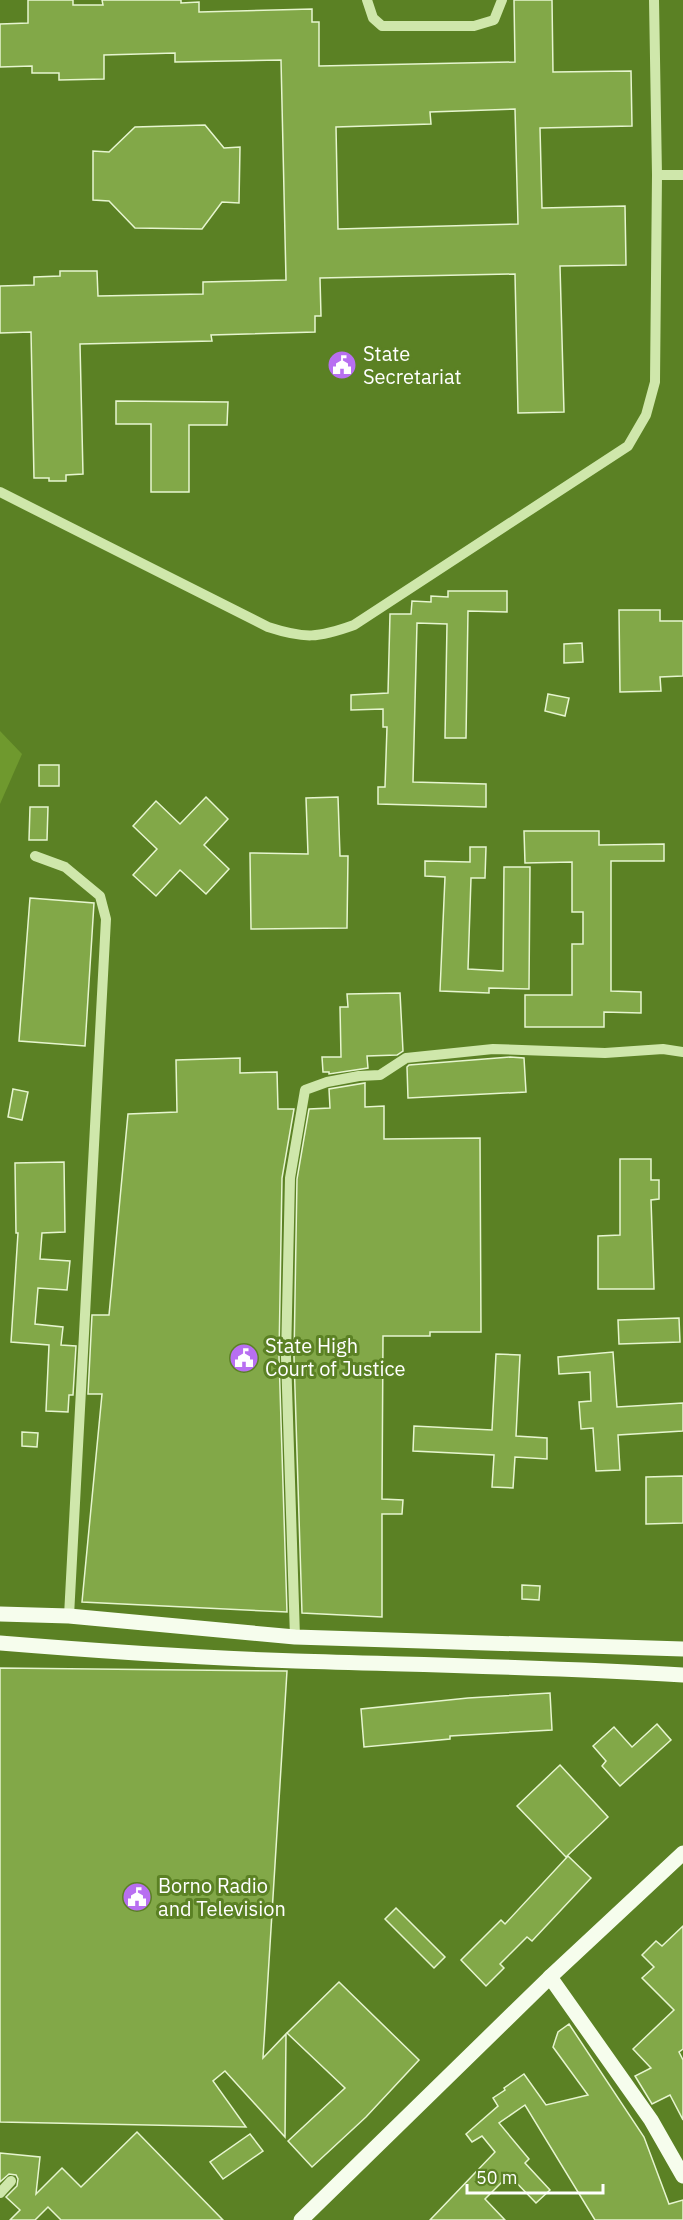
<svg xmlns="http://www.w3.org/2000/svg" width="683" height="2220" font-family="'IBM Plex Sans',sans-serif">
	<style>
		.green { fill: #6f992e }
		.building { fill: #82a848; stroke: #e6f5cf; stroke-width: 1.5; fill-rule: evenodd }
		.lines { fill: none; stroke-linecap: round; stroke-linejoin: round }
		.minor { stroke: #cfe7ab; stroke-width: 10 }
		.major { stroke: #f6fded; stroke-width: 15 }
		.labels { text-anchor: middle; stroke-width: 6; stroke-linejoin: round; paint-order: stroke }
		.poi-label { font-size: 20px; fill: #fff; stroke: #5b8124; text-anchor: start }
	</style>
	<rect width="100%" height="100%" fill="#5b8124"/>
	<path class="green" d="M0 731 22 754 0 804Z"/>
	<g class="building">
		<path d="M28 0H73V5H103L102 0H181V3L199 2V12L312 9V22H319V66L515 62 514 0H552L553 72 631 71 632 126 540 128 542 208 625 206 626 265 560 266 564 412 518 413 515 274 320 278 321 316H315V332L211 335 212 341 80 344 83 474 66 475V481H49V478H34L31 332 0 333V286L34 285V277L60 276V271H97L98 296 203 294V282L286 280 281 60 175 62V53L104 55V79L59 80V73H32V66L0 67V24L28 23ZM515 109 518 224 338 229 336 127 431 124 430 112Z"/>
		<path d="M205 125 224 148 240 147 239 203 222 202 202 229 135 228 109 201 93 200V151L109 152 135 127Z"/>
		<path d="M116 401 228 402 227 425H189V492H151V424H116Z"/>
		<path d="M448 591H507V612L468 611 466 738H445L447 624 417 623 413 782 486 784V807L378 804V787H385L387 727H383V709L351 710V695L388 693 390 614H411L412 601 431 602V596L448 597Z"/>
		<path d="M619 610H660V621H683V676L660 677 661 691 620 692Z"/>
		<path d="M582 643 583 662 564 663V644Z"/>
		<path d="M548 694 569 698 565 716 545 711Z"/>
		<rect x="39" y="765" width="20" height="21"/>
		<path d="M206 797 228 819 204 845 229 869 206 894 180 870 156 896 133 875 157 849 133 826 156 801 180 824Z"/>
		<path d="M338 797 340 856H348L347 928 251 929 250 853 308 854 306 798Z"/>
		<path d="M30 807H48L47 840H29Z"/>
		<path d="M524 831H599V845L664 844V861H611V991L641 992V1013L604 1012V1027H525V995H572V944H583V912H572V862L525 863Z"/>
		<path d="M470 847H486L485 878H471L468 969 503 971 504 867H530L529 989 489 988V993L440 991 445 877 425 876V861L470 862Z"/>
		<path d="M30 898 94 903 85 1046 19 1041Z"/>
		<path d="M400 993 403 1051 397 1055 367 1056 368 1068 329 1074V1072H323L322 1057H341L340 1007H348L347 994Z"/>
		<path d="M510 1057 524 1058 526 1092 408 1098 407 1067 409 1065Z"/>
		<path d="M240 1058V1073L277 1072 278 1109H294L282 1178 279 1357 287 1612 82 1602 102 1394H88L92 1315H109L128 1114 177 1112 176 1060Z"/>
		<path d="M365 1083V1107L384 1106V1139L480 1138 481 1332H430V1336H383L382 1499 403 1500 402 1514H382V1617L302 1613 294 1357 297 1179 309 1109 330 1108 329 1089Z"/>
		<path d="M13 1089 28 1092 22 1120 8 1117Z"/>
		<path d="M620 1159H651V1180H659V1199L651 1200 654 1289H598V1236L620 1235Z"/>
		<path d="M64 1162 65 1232 42 1233 40 1259 70 1261 67 1290 38 1288 35 1324 63 1327 61 1345 76 1346 73 1395H69L68 1412 46 1411 49 1345 11 1342 18 1233H16L15 1163Z"/>
		<path d="M679 1318 680 1342 619 1344 618 1320Z"/>
		<path d="M613 1352 617 1407 683 1403V1431L618 1435 620 1470 596 1471 593 1428 581 1429 579 1402 591 1401 590 1372 559 1374 558 1357Z"/>
		<path d="M496 1354 520 1355 516 1436 547 1438V1459L515 1457 513 1488 492 1487 494 1455 413 1451 414 1426 492 1430Z"/>
		<path d="M22 1432 38 1433 37 1447 22 1446Z"/>
		<path d="M683 1476V1523L646 1524V1477Z"/>
		<path d="M522 1585 540 1586 539 1600 522 1599Z"/>
		<path d="M0 1668 287 1671 263 2058 286 2034 285 2137 225 2071 213 2081 246 2127 0 2122Z"/>
		<path d="M550 1693 552 1730 450 1736V1739L364 1747 361 1709 468 1698Z"/>
		<path d="M657 1724 671 1740 620 1786 602 1766 606 1761 593 1746 614 1727 632 1747Z"/>
		<path d="M560 1765 608 1817 566 1857 517 1806Z"/>
		<path d="M568 1856 591 1878 532 1941 527 1937 500 1964 504 1968 486 1986 461 1960 501 1920 505 1924Z"/>
		<path d="M396 1908 445 1957 434 1968 385 1919Z"/>
		<path d="M683 1926V2049L679 2052 683 2060V2120L670 2095 652 2104 635 2076 651 2068 633 2049 674 2010 642 1978 654 1967 642 1955 656 1941 662 1946Z"/>
		<path d="M339 1982 419 2060 366 2117 312 2167 288 2141 345 2088 287 2033Z"/>
		<path d="M569 2024 644 2137 669 2204 683 2200V2220H595L525 2105 499 2123 529 2159 525 2163 550 2190 536 2203 509 2175 485 2199 505 2220H430L495 2152 482 2136 472 2142 466 2134 498 2106 493 2098 505 2090 504 2088 524 2074 546 2105 588 2095 553 2047 558 2032Z"/>
		<path d="M137 2132 223 2220H61L48 2207 35 2220H10L20 2210 6 2197 17 2186 18 2179 16 2175 9 2174 0 2182V2153L40 2157 36 2194 62 2168 81 2187Z"/>
		<path d="M250 2134 263 2151 223 2179 210 2162Z"/>
	</g>
	<g class="lines">
		<g class="minor">
			<path d="M367 0 373 18 382 26H474L494 20 502 0"/>
			<path d="M657 175H683"/>
			<path d="M0 492 268 627C305 639 318 638 354 625L628 446 646 415 655 382 657 175 654 0"/>
			<path d="M35 856 65 867 100 896 106 919 69 1616"/>
			<path d="M295 1637 286 1357 290 1178 305 1090 327 1082 359 1076 380 1075 406 1058 493 1049 605 1053 663 1049 683 1052"/>
			<path d="M0 2193 11 2181"/>
		</g>
		<g class="major">
			<path d="M0 1614 69 1616 295 1637 683 1649"/>
			<path d="M0 1643C98 1651 197 1658 296 1661 425 1665 554 1667 683 1675"/>
			<path d="M550 1977 651 2120 683 2176"/>
			<path d="M301 2220 550 1977 683 1853"/>
		</g>
	</g>
	<defs>
		<g id="civic-disc" transform="scale(1.5)"><circle r="9.5" fill="#b86ff1" stroke="#5b8124"/><path d="M-.6-6.5H3V-4.5H.6V-3L4-1V1h2V6H-6V1h2V-1L-.6-3ZM-1.2 2.5V6h2.4V2.5Z" fill="#fff"/></g>
	</defs>
	<g fill-rule="evenodd">
		<use href="#civic-disc" x="342" y="365"/>
		<use href="#civic-disc" x="244" y="1358"/>
		<use href="#civic-disc" x="137" y="1897"/>
	</g>
	<g class="labels">
		<g class="poi-label">
			<text x="363" y="361">State<tspan x="363" dy="23">Secretariat</tspan></text>
			<text x="265" y="1353">State High<tspan x="265" dy="23">Court of Justice</tspan></text>
			<text x="158" y="1893">Borno Radio<tspan x="158" dy="23">and Television</tspan></text>
		</g>
	</g>
	<path d="M467 2184v9h136v-9" fill="none" stroke="#ffffff" stroke-width="3"/>
	<text x="476" y="2184" font-size="18" fill="#ffffff" stroke="#5b8124" stroke-width="4.5" paint-order="stroke">50 m</text>
</svg>
